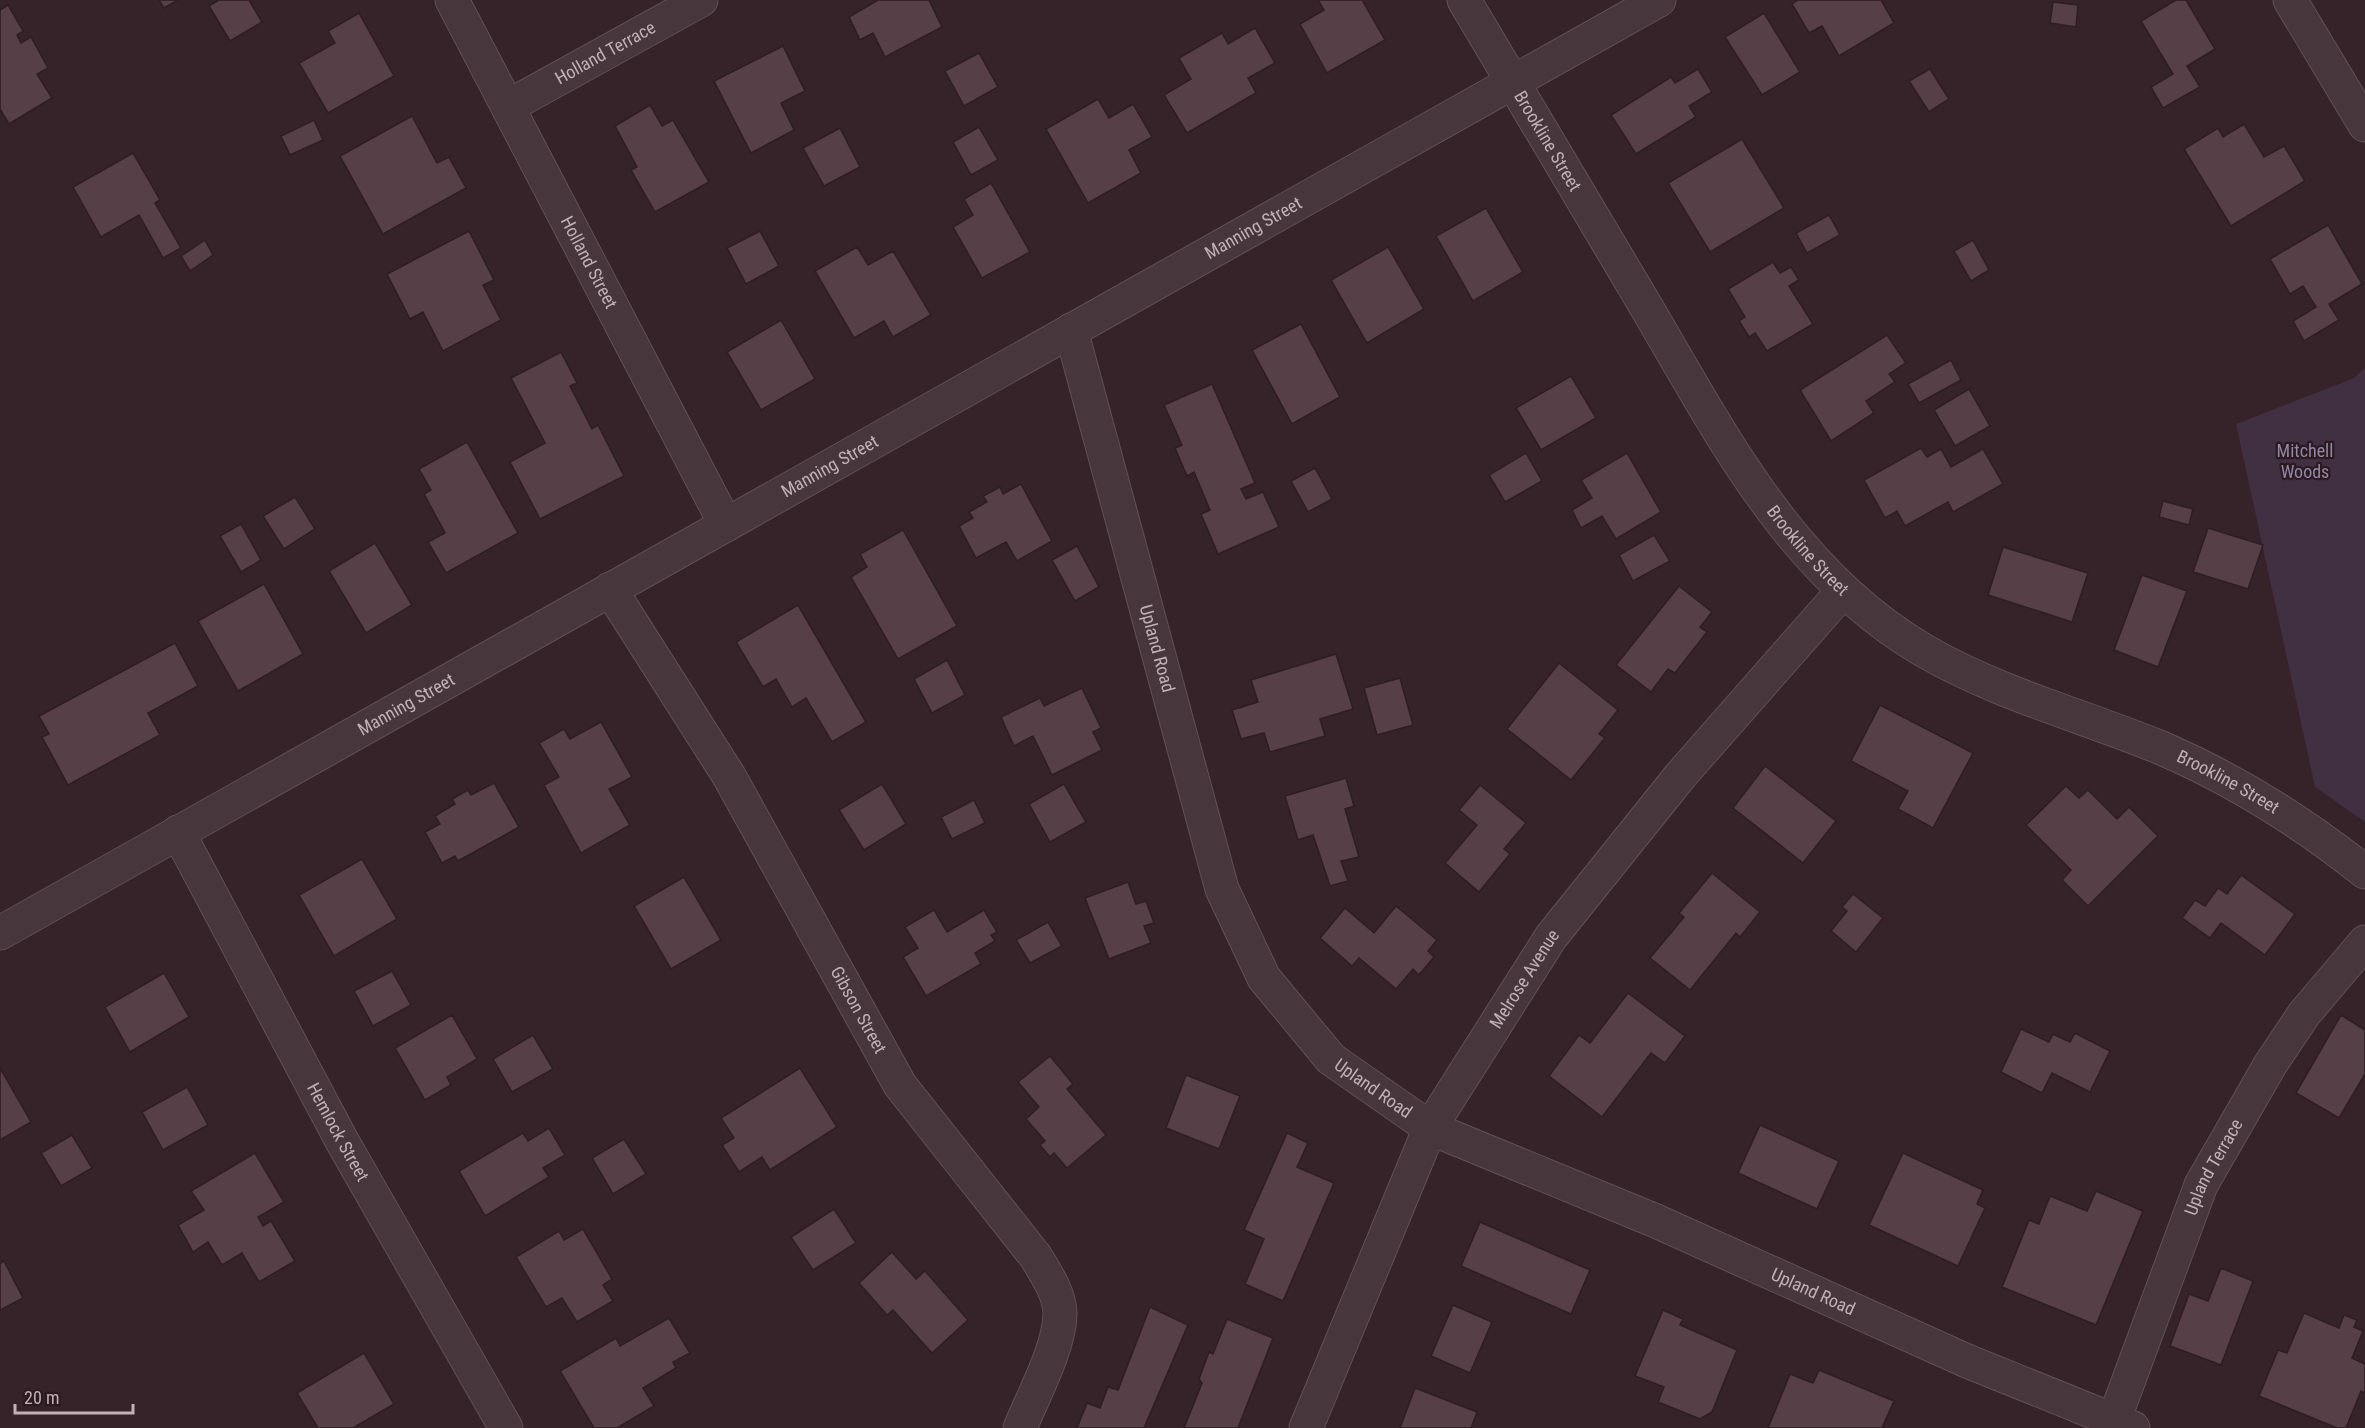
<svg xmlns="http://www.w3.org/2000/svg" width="2365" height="1428" font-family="'Roboto Condensed',sans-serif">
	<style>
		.green { fill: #412f42 }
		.building { fill: #563f47; stroke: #2e1d22; stroke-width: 1.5 }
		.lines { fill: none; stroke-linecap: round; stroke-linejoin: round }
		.minor-casing { stroke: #625056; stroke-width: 35 }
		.minor { stroke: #47363b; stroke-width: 33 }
		.labels { text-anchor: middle; stroke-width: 4.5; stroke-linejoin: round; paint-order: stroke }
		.street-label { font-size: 18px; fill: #c3b0b6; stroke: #2b1b20 }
		.park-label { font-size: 18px; fill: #9288a8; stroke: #2b1b20 }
	</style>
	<rect width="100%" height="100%" fill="#362229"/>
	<path class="green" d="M2365 368V822L2315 787 2236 424 2354 378Z"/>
	<g class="building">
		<path d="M159 0H178L164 8Z"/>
		<path d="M219 0H249L262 22 230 41 209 6Z"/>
		<path d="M878 0H929L942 27 885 57 873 33 860 40 849 17Z"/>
		<path d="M1318 0H1362L1385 40 1327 73 1300 24 1324 10Z"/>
		<path d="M1798 0H1881L1894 23 1839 56 1822 26 1809 33 1792 4Z"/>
		<path d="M2176 0H2186L2215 49 2187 66 2200 87 2163 108 2151 87 2173 74 2141 21Z"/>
		<path d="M2053 2 2078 5 2076 27 2050 23Z"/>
		<path d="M8 5 23 31 17 35 21 43 31 37 48 68 37 74 52 98 9 124 0 109V10Z"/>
		<path d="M359 13 394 76 328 113 299 63 335 43 328 31Z"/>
		<path d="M1764 13 1800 72 1762 95 1725 37Z"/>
		<path d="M1255 28 1275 63 1248 78 1256 93 1187 133 1164 95 1191 79 1179 58 1222 33 1228 44Z"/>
		<path d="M783 46 805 91 781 103 794 130 751 153 714 81Z"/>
		<path d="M979 53 998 87 964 106 945 71Z"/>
		<path d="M1698 69 1712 92 1689 106 1696 117 1636 154 1611 115 1671 77 1675 83Z"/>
		<path d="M1930 69 1949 99 1929 112 1909 81Z"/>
		<path d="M1098 99 1109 118 1133 104 1152 137 1129 150 1141 173 1088 203 1046 129Z"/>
		<path d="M650 105 662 126 673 120 709 182 655 212 631 170 637 167 615 126Z"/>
		<path d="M412 116 437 163 449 157 466 188 383 234 340 156Z"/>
		<path d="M314 120 323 140 290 155 281 136Z"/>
		<path d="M2244 124 2264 157 2284 146 2305 181 2231 226 2184 149 2218 128 2223 137Z"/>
		<path d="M979 127 998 160 971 175 953 142Z"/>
		<path d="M840 128 860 167 824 186 803 148Z"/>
		<path d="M1742 139 1784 208 1710 252 1668 183Z"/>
		<path d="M133 153 160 200 155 203 181 248 163 258 139 215 101 237 73 187Z"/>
		<path d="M991 183 1030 252 982 278 953 227 973 215 964 199Z"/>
		<path d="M1486 208 1523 272 1473 301 1436 236Z"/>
		<path d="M1829 215 1840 235 1807 253 1796 233Z"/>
		<path d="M2328 225 2362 284 2329 304 2339 320 2304 341 2293 321 2316 307 2303 286 2290 294 2270 259Z"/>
		<path d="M469 231 494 280 483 285 501 320 443 351 423 312 410 319 387 274Z"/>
		<path d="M760 231 779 266 746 284 727 248Z"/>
		<path d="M205 240 213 255 190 271 181 256Z"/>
		<path d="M1973 240 1989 270 1971 281 1954 251Z"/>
		<path d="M857 247 868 265 893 251 931 315 893 337 884 321 854 338 815 271Z"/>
		<path d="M1388 247 1424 309 1367 343 1331 280Z"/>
		<path d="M1773 262 1780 273 1791 267 1799 280 1789 286 1813 324 1767 351 1755 333 1749 337 1739 321 1745 317 1728 289Z"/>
		<path d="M781 320 815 379 761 410 727 352Z"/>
		<path d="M1301 324 1340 397 1292 424 1252 350Z"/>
		<path d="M1887 335 1906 363 1889 374 1895 382 1866 401 1874 413 1831 441 1800 390Z"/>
		<path d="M561 352 577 383 570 386 592 429 598 425 624 476 540 519 510 462 545 443 511 378Z"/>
		<path d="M1951 360 1961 380 1919 403 1908 384Z"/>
		<path d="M1571 376 1596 418 1541 450 1516 408Z"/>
		<path d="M1212 384 1255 483 1241 489 1246 499 1263 492 1279 527 1218 554 1201 514 1210 510 1194 472 1187 476 1175 448 1182 445 1164 405Z"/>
		<path d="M1969 389 1990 426 1955 446 1934 410Z"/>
		<path d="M467 442 518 533 446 573 428 542 445 533 424 494 431 490 419 469Z"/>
		<path d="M1921 448 1927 457 1941 449 1951 467 1983 449 2003 484 1953 512 1948 502 1905 526 1897 511 1885 518 1864 480Z"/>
		<path d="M1526 453 1542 481 1505 502 1489 475Z"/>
		<path d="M1627 453 1661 512 1616 539 1602 516 1581 528 1572 510 1592 498 1581 480Z"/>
		<path d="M1315 468 1332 499 1308 512 1291 481Z"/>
		<path d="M1021 484 1052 541 1017 561 1006 542 976 558 959 526 973 518 969 512 987 502 983 496 1000 487 1003 494Z"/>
		<path d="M295 497 315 529 284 549 263 516Z"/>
		<path d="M2163 501 2193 509 2189 525 2159 517Z"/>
		<path d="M241 524 261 560 241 572 220 536Z"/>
		<path d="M2208 528 2263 545 2248 589 2193 572Z"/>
		<path d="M903 530 957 626 898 659 851 577 867 567 860 554Z"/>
		<path d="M1654 535 1670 561 1633 581 1619 555Z"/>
		<path d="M375 543 412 605 366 633 329 571Z"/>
		<path d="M1077 546 1099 587 1075 601 1052 560Z"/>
		<path d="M2003 547 2088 573 2072 622 1988 595Z"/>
		<path d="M2142 575 2187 591 2158 667 2114 650Z"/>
		<path d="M264 584 303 654 238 691 198 621Z"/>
		<path d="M1679 586 1712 612 1700 627 1707 632 1675 673 1668 669 1651 692 1616 665Z"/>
		<path d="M798 605 866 722 832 742 806 698 792 707 776 679 763 687 736 642Z"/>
		<path d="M175 643 198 686 148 713 160 735 68 785 42 737 49 734 39 716Z"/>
		<path d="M1336 654 1353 709 1320 719 1325 736 1270 752 1264 733 1241 739 1232 710 1258 702 1251 680Z"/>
		<path d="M947 660 965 695 932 713 914 679Z"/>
		<path d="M1559 663 1618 710 1599 734 1605 738 1571 780 1507 729Z"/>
		<path d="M1400 678 1413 725 1377 735 1364 688Z"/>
		<path d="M1082 688 1101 728 1093 732 1102 750 1052 775 1033 736 1014 746 1001 717 1040 698 1044 706Z"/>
		<path d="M1880 705 1973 753 1933 828 1898 809 1908 791 1851 761Z"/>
		<path d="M601 722 632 777 609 789 630 825 581 853 544 785 559 777 539 743 564 729 570 739Z"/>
		<path d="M1765 766 1836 821 1803 863 1733 808Z"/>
		<path d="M1346 778 1354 806 1345 809 1359 857 1341 861 1348 881 1330 886 1313 835 1298 840 1285 796Z"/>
		<path d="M494 783 519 827 458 861 455 856 442 863 425 832 440 824 435 816 455 804 452 799 468 790 471 795Z"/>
		<path d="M882 784 906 824 864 850 839 810Z"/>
		<path d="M1064 784 1086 822 1050 842 1029 804Z"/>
		<path d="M1480 785 1526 823 1504 849 1510 854 1479 892 1445 863 1477 825 1459 810Z"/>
		<path d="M2066 786 2079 798 2088 790 2117 819 2129 807 2158 836 2088 906 2062 880 2071 870 2026 825Z"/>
		<path d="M974 800 985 823 952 839 941 817Z"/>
		<path d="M362 859 397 919 334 956 299 895Z"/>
		<path d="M1712 873 1760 912 1740 937 1736 933 1690 990 1650 958 1684 917 1679 913Z"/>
		<path d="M2241 875 2295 914 2265 955 2221 923 2210 938 2182 918 2195 900 2205 906 2218 888 2227 894Z"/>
		<path d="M684 877 721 940 671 969 634 906Z"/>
		<path d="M1128 882 1136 904 1146 901 1154 923 1144 926 1151 943 1109 959 1085 898Z"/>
		<path d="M1853 894 1883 918 1856 952 1831 931 1847 911 1842 907Z"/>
		<path d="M1396 906 1437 940 1428 951 1434 957 1419 975 1413 969 1396 989 1359 958 1352 966 1320 938 1345 908 1374 933Z"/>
		<path d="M934 910 947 932 984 910 997 932 991 935 995 941 975 953 981 964 926 996 903 957 918 948 905 927Z"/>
		<path d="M1048 922 1062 946 1030 963 1016 940Z"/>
		<path d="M392 971 411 1005 373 1026 354 991Z"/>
		<path d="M164 973 189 1017 130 1052 105 1007Z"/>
		<path d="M1628 993 1685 1036 1665 1063 1651 1053 1602 1117 1549 1076 1579 1035 1590 1043Z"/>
		<path d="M452 1015 477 1059 447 1077 451 1085 425 1100 395 1048Z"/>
		<path d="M2341 1015 2365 1030V1074L2339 1118 2296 1093Z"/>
		<path d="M2021 1029 2049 1042 2053 1034 2070 1042 2075 1033 2110 1051 2090 1092 2052 1073 2042 1093 2001 1072Z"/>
		<path d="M533 1035 553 1069 512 1092 493 1059Z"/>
		<path d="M1050 1056 1073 1084 1067 1089 1106 1135 1067 1168 1054 1153 1050 1157 1040 1145 1045 1141 1026 1119 1039 1107 1018 1082Z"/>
		<path d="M0 1068 31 1122 0 1140Z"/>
		<path d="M800 1068 837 1127 770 1170 762 1157 739 1172 722 1145 734 1138 721 1118Z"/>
		<path d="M1186 1075 1240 1096 1219 1149 1166 1128Z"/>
		<path d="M187 1087 208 1125 163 1150 142 1112Z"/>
		<path d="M1760 1125 1839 1161 1817 1209 1738 1173Z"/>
		<path d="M549 1128 565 1155 543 1168 549 1177 485 1216 459 1171 523 1133 528 1141Z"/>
		<path d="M1287 1133 1308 1143 1297 1167 1334 1183 1283 1301 1245 1284 1264 1239 1244 1230Z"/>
		<path d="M72 1135 92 1168 61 1186 41 1153Z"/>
		<path d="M624 1139 646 1174 613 1194 592 1158Z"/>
		<path d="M255 1153 284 1202 258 1217 263 1226 271 1221 295 1261 259 1282 242 1253 222 1265 208 1242 193 1252 178 1225 204 1210 191 1191Z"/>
		<path d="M1903 1153 1983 1190 1977 1204 1985 1208 1958 1266 1869 1225Z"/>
		<path d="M2096 1191 2143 1211 2096 1325 2002 1287 2029 1220 2039 1224 2050 1196 2087 1211Z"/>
		<path d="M834 1209 856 1243 813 1270 791 1237Z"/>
		<path d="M1480 1222 1590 1270 1571 1314 1461 1266Z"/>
		<path d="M583 1229 612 1279 603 1285 613 1301 577 1322 562 1298 546 1307 516 1257 559 1231 564 1240Z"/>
		<path d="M892 1252 916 1279 925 1271 968 1320 932 1353 893 1310 887 1315 859 1283Z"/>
		<path d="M4 1261 23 1298 0 1310V1264Z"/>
		<path d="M2221 1268 2253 1281 2221 1365 2170 1346 2189 1294 2208 1301Z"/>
		<path d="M1453 1305 1492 1322 1470 1373 1431 1356Z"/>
		<path d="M1150 1307 1188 1325 1144 1428H1077L1087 1403 1100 1408 1108 1387 1118 1390Z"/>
		<path d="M1663 1310 1683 1319 1680 1325 1737 1350 1712 1412 1700 1419 1658 1402 1664 1387 1635 1376Z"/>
		<path d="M2304 1313 2339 1328 2344 1315 2357 1320 2354 1327 2363 1331 2352 1358 2365 1364V1393L2361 1391 2346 1428H2337L2259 1396 2278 1350 2287 1353Z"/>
		<path d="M669 1318 690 1353 673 1362 676 1368 643 1388 654 1406 617 1428H594L560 1371 616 1338 620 1346Z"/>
		<path d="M1227 1319 1273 1338 1238 1428H1184L1202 1383 1199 1379 1209 1352 1213 1354Z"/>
		<path d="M364 1353 394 1404 353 1428H318L297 1393Z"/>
		<path d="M1819 1370 1894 1401 1882 1428H1768L1790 1374 1813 1383Z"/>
		<path d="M1415 1388 1477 1412 1471 1428H1400Z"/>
	</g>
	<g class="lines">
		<g class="minor-casing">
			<g id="minor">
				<path id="s1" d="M452 0 726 525"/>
				<path id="s2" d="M1464 0C1523 100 1582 199 1641 298 1718 428 1788 571 1923 650 1996 693 2081 715 2159 747 2234 779 2301 821 2365 872"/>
				<path d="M2290 0 2365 125"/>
				<path id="s3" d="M509 106 701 0"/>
				<path id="s4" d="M1071 330 1222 889 1264 978 1331 1059 1430 1128 1656 1221 1967 1361 2133 1428"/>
				<path id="s5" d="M610 589 729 776 900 1085 1036 1257C1046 1274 1059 1292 1060 1313 1060 1347 1033 1396 1020 1428"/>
				<path id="s6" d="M178 832 342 1141 506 1428"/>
				<path id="s7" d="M0 933 1659 0"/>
				<path id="s8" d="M2114 1420 2201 1185 2270 1065 2304 1014 2365 942"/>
				<path id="s9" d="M1306 1428 1430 1128 1551 937 1681 775 1843 591"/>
			</g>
		</g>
		<use href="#minor" class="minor"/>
	</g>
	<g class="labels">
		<g class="street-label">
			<text dy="6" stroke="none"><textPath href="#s3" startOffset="110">Holland Terrace</textPath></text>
			<text dy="6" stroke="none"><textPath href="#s2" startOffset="164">Brookline Street</textPath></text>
			<text dy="6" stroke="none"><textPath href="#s7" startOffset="1438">Manning Street</textPath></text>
			<text dy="6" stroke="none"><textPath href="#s1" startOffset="296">Holland Street</textPath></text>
			<text dy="6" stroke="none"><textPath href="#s7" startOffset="952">Manning Street</textPath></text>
			<text dy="6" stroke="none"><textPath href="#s2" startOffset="650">Brookline Street</textPath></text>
			<text dy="6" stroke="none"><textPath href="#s4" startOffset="330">Upland Road</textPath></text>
			<text dy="6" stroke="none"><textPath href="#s7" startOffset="466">Manning Street</textPath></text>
			<text dy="6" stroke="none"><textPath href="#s2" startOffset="1136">Brookline Street</textPath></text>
			<text dy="6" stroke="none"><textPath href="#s9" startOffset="501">Melrose Avenue</textPath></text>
			<text dy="6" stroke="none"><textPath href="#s5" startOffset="489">Gibson Street</textPath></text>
			<text dy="6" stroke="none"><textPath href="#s4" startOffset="834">Upland Road</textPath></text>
			<text dy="6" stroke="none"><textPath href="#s6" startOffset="340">Hemlock Street</textPath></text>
			<text dy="6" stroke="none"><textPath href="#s8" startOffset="272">Upland Terrace</textPath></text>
			<text dy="6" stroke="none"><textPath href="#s4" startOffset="1320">Upland Road</textPath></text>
		</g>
		<g class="park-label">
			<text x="2305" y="457">Mitchell<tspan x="2305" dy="21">Woods</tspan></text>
		</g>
	</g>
	<path d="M15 1404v9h118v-9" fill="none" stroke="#c3b0b6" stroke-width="3"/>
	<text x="24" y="1404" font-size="18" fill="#c3b0b6" stroke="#2b1b20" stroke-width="4.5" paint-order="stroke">20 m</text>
</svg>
